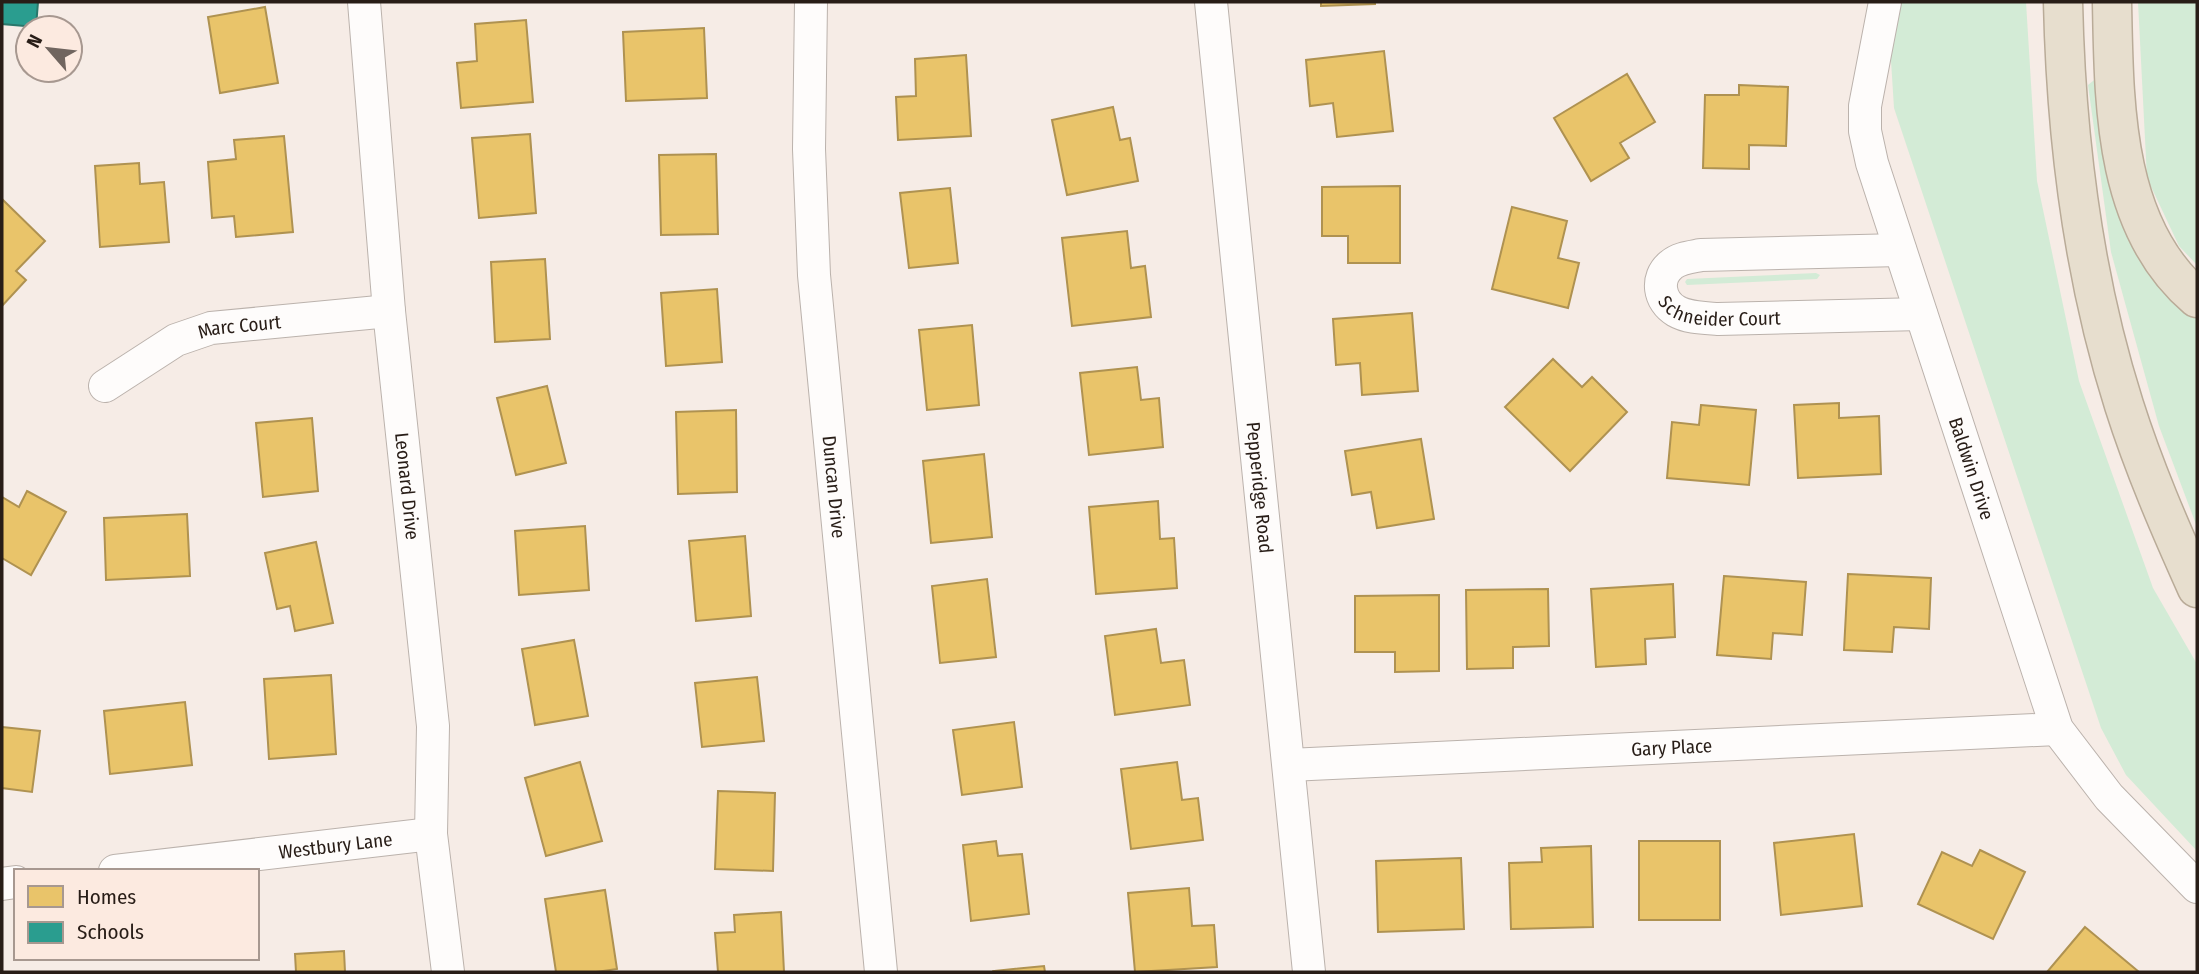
<svg xmlns="http://www.w3.org/2000/svg" width="2199" height="974" font-family="'Fira Sans Condensed',sans-serif">
	<style>
		.green { fill: #d3ebd6 }
		.homes { fill: #e9c46a; stroke: #af9251; stroke-width: 2 }
		.schools { fill: #2a9d8f; stroke: #29776b; stroke-width: 2 }
		.lines { fill: none; stroke-linecap: round; stroke-linejoin: round }
		.minor-casing { stroke: #bbb2ac; stroke-width: 34 }
		.motorway-casing { stroke: #b9ab98; stroke-width: 41 }
		.minor { stroke: #fefcfb; stroke-width: 32 }
		.motorway { stroke: #e7dece; stroke-width: 38 }
		.labels { text-anchor: middle; stroke-width: 7; stroke-linejoin: round; paint-order: stroke }
		.street-label { font-size: 19px; fill: #281d17; stroke: #fceae0 }
	</style>
	<rect width="100%" height="100%" fill="#f6ece6"/>
	<g class="green">
		<path d="M1899 2H2026L2037 181 2079 381 2153 588 2197 664V851L2126 775 2101 728 1894 108 1890 45Z"/>
		<path d="M2138 2H2197V265L2179 246 2147 178Z"/>
		<path d="M2098 77 2197 312V527L2159 426 2111 252 2088 85Z"/>
		<path d="M1816 273 1820 275 1817 279 1687 285 1685 282 1687 279Z"/>
	</g>
	<g class="homes">
		<path d="M1321 2H1375V4L1321 6Z"/>
		<path d="M265 7 278 83 220 93 208 17Z"/>
		<path d="M526 20 533 102 461 108 457 63 477 61 475 24Z"/>
		<path d="M704 28 707 98 626 101 623 32Z"/>
		<path d="M1384 51 1393 131 1337 137 1333 103 1310 106 1306 60Z"/>
		<path d="M966 55 971 136 898 140 896 97 916 96 915 59Z"/>
		<path d="M1627 74 1655 122 1620 143 1629 158 1591 181 1554 118Z"/>
		<path d="M1739 85 1788 87 1786 146 1749 145V169L1703 168 1705 95H1739Z"/>
		<path d="M1113 107 1120 140 1130 138 1138 181 1067 195 1052 120Z"/>
		<path d="M530 134 536 213 479 218 472 138Z"/>
		<path d="M284 136 293 232 236 237 234 216 212 218 208 162 236 159 234 140Z"/>
		<path d="M716 154 718 234 661 235 659 155Z"/>
		<path d="M139 163 140 184 164 182 169 242 100 247 95 166Z"/>
		<path d="M1400 186V263H1348V236H1322V187Z"/>
		<path d="M950 188 958 263 909 268 900 193Z"/>
		<path d="M2 199 45 241 16 271 26 280 2 306Z"/>
		<path d="M1512 207 1567 221 1558 258 1579 263 1568 308 1492 289Z"/>
		<path d="M1127 231 1131 268 1145 266 1151 317 1072 326 1062 238Z"/>
		<path d="M545 259 550 339 495 342 491 262Z"/>
		<path d="M717 289 722 362 666 366 661 293Z"/>
		<path d="M1412 313 1418 391 1362 395 1360 363 1336 365 1333 319Z"/>
		<path d="M972 325 979 405 927 410 919 330Z"/>
		<path d="M1553 359 1582 387 1592 377 1627 412 1570 471 1505 407Z"/>
		<path d="M1137 367 1141 400 1159 398 1163 447 1089 455 1080 373Z"/>
		<path d="M547 386 566 463 516 475 497 398Z"/>
		<path d="M1839 403V418L1879 416 1881 474 1798 478 1794 405Z"/>
		<path d="M1701 405 1756 410 1749 485 1667 478 1672 422 1699 425Z"/>
		<path d="M736 410 737 492 678 494 676 412Z"/>
		<path d="M312 418 318 491 263 497 256 423Z"/>
		<path d="M1421 439 1434 519 1377 528 1371 492 1352 495 1345 451Z"/>
		<path d="M984 454 992 537 931 543 923 461Z"/>
		<path d="M27 491 66 512 31 575 2 558V497L19 507Z"/>
		<path d="M1158 501 1160 539 1174 538 1177 588 1096 594 1089 507Z"/>
		<path d="M187 514 190 576 106 580 104 518Z"/>
		<path d="M585 526 589 590 519 595 515 531Z"/>
		<path d="M745 536 751 616 696 621 689 541Z"/>
		<path d="M316 542 333 623 295 631 290 606 277 609 265 553Z"/>
		<path d="M1848 574 1931 578 1929 629 1894 627 1892 652 1844 650Z"/>
		<path d="M1724 576 1806 582 1802 635 1773 633 1771 659 1717 655Z"/>
		<path d="M987 579 996 657 940 663 932 586Z"/>
		<path d="M1673 584 1675 637 1645 639 1646 664 1596 667 1591 589Z"/>
		<path d="M1548 589 1549 646 1513 647V668L1467 669 1466 590Z"/>
		<path d="M1439 595V671L1395 672V652H1355V596Z"/>
		<path d="M1156 629 1161 663 1184 660 1190 705 1115 715 1105 636Z"/>
		<path d="M574 640 588 716 535 725 522 649Z"/>
		<path d="M331 675 336 754 269 759 264 679Z"/>
		<path d="M757 677 764 741 702 747 695 683Z"/>
		<path d="M185 702 192 765 110 774 104 711Z"/>
		<path d="M1014 722 1022 787 962 795 953 730Z"/>
		<path d="M2 727 40 731 32 792 2 788Z"/>
		<path d="M580 762 602 841 546 856 525 778Z"/>
		<path d="M1177 762 1182 800 1198 798 1203 840 1131 849 1121 769Z"/>
		<path d="M718 791 775 793 773 871 715 869Z"/>
		<path d="M1854 834 1862 906 1781 915 1774 843Z"/>
		<path d="M996 841 998 856 1022 854 1029 914 971 921 963 845Z"/>
		<rect x="1639" y="841" width="81" height="79"/>
		<path d="M1591 846 1593 927 1511 929 1509 863 1542 862 1541 848Z"/>
		<path d="M1980 850 2025 872 1993 939 1918 904 1942 852 1972 866Z"/>
		<path d="M1461 858 1464 929 1378 932 1376 861Z"/>
		<path d="M1189 888 1192 926 1214 925 1217 967 1135 972 1128 893Z"/>
		<path d="M605 890 617 969 596 972H556L545 899Z"/>
		<path d="M781 912 784 972H718L715 933 735 932 734 915Z"/>
		<path d="M2085 927 2139 972H2047Z"/>
		<path d="M344 951 345 972H296L295 954Z"/>
		<path d="M1044 966 1045 972H995L994 971Z"/>
	</g>
	<path class="schools" d="M2 2H38L36 27 2 24Z"/>
	<g class="lines">
		<g class="minor-casing">
			<g id="minor">
				<path id="s1" d="M364 2 389 311 433 726 431 834 448 972"/>
				<path id="s2" d="M811 2 809 149 814 275 881 972"/>
				<path id="s3" d="M1211 2 1309 972"/>
				<path id="s4" d="M1885 2 1865 106V131L1872 163 2057 729 2109 797 2197 887"/>
				<path id="s5" d="M1900 250 1701 255C1691 257 1679 258 1671 265 1655 278 1659 301 1676 311 1688 318 1704 318 1718 319L1921 314"/>
				<path id="s6" d="M105 386 176 340 211 328 389 311"/>
				<path id="s7" d="M1289 765 2057 729"/>
				<path id="s8" d="M115 871 431 834"/>
				<path d="M2 884 16 882"/>
			</g>
		</g>
		<g class="motorway-casing">
			<g id="motorway">
				<path d="M2063 2C2066 137 2083 276 2124 405 2144 468 2170 528 2197 588"/>
				<path d="M2112 2C2114 103 2113 227 2197 298"/>
			</g>
		</g>
		<use href="#minor" class="minor"/>
		<use href="#motorway" class="motorway"/>
	</g>
	<g class="labels">
		<g class="street-label">
			<text dy="7" stroke="none"><textPath href="#s5" startOffset="329">Schneider Court</textPath></text>
			<text dy="7" stroke="none"><textPath href="#s6" startOffset="150">Marc Court</textPath></text>
			<text dy="7" stroke="none"><textPath href="#s4" startOffset="485">Baldwin Drive</textPath></text>
			<text dy="7" stroke="none"><textPath href="#s1" startOffset="486">Leonard Drive</textPath></text>
			<text dy="7" stroke="none"><textPath href="#s3" startOffset="488">Pepperidge Road</textPath></text>
			<text dy="7" stroke="none"><textPath href="#s2" startOffset="486">Duncan Drive</textPath></text>
			<text dy="7" stroke="none"><textPath href="#s7" startOffset="383">Gary Place</textPath></text>
			<text dy="7" stroke="none"><textPath href="#s8" startOffset="222">Westbury Lane</textPath></text>
		</g>
	</g>
	<rect width="2199" height="974" fill="none" stroke="#281d17" stroke-width="7"/>
	<rect x="14" y="869" width="245" height="91" fill="#fceae0" stroke="#a79890" stroke-width="2"/>
	<rect x="28" y="886" width="35" height="21" fill="#e9c46a" stroke="#a79890" stroke-width="2"/>
	<text x="77" y="904" font-size="21" fill="#281d17">Homes</text>
	<rect x="28" y="922" width="35" height="21" fill="#2a9d8f" stroke="#a79890" stroke-width="2"/>
	<text x="77" y="939" font-size="21" fill="#281d17">Schools</text>
	<g transform="translate(49 49) rotate(298)"><circle r="33" fill="#fceae0" stroke="#a79890" stroke-width="2"/>
	<path d="M0-5L12 26L0 18L-12 26Z" fill="#70655f"/>
	<text y="-10" font-size="19" font-weight="bold" text-anchor="middle" fill="#281d17">N</text>
	</g>
</svg>
